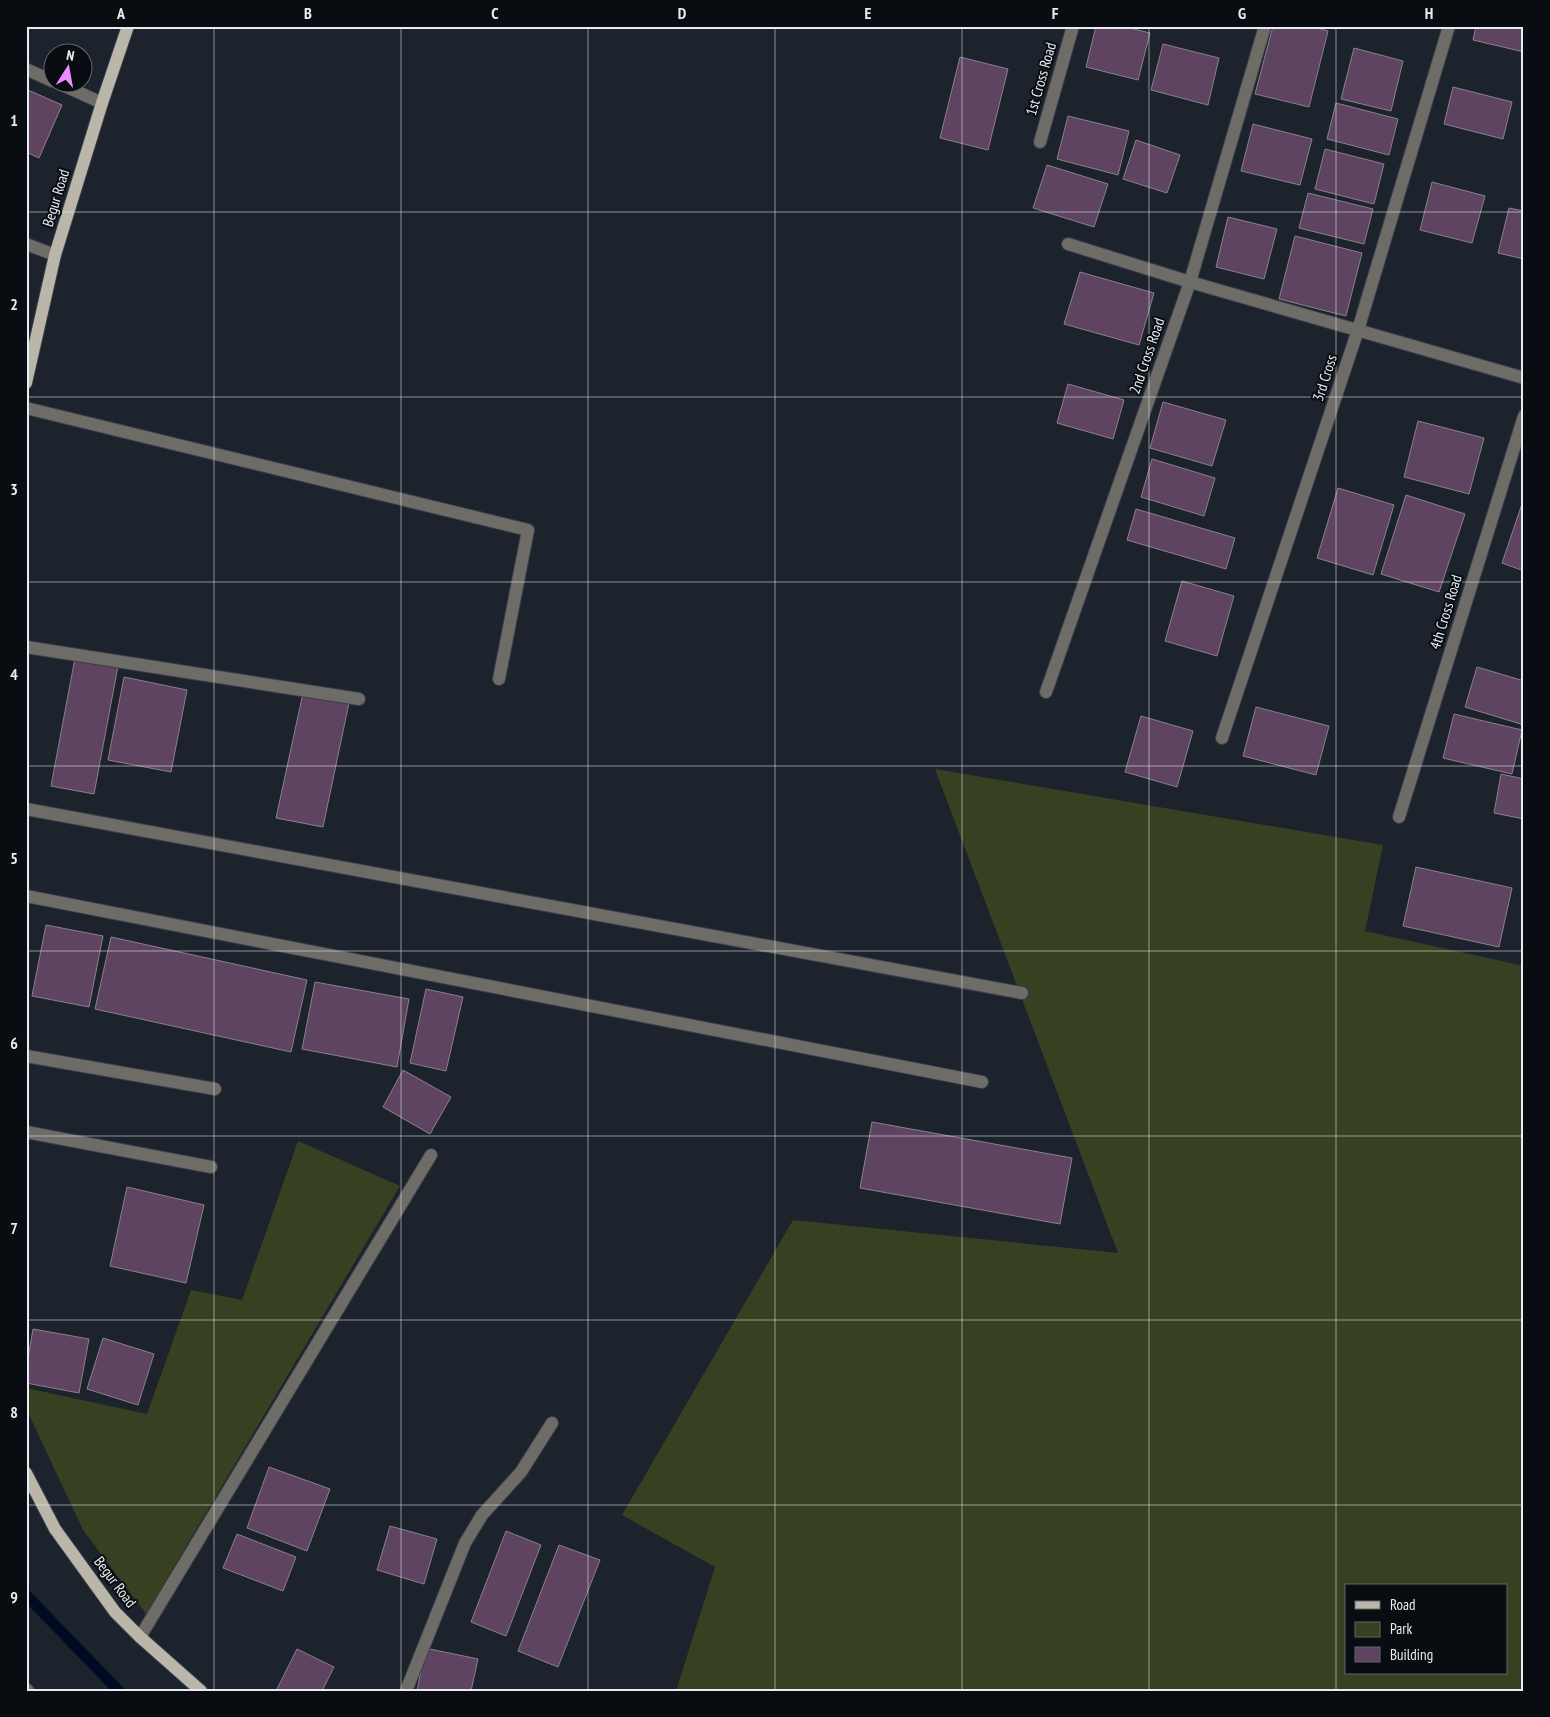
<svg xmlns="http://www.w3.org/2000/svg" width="1550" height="1717" font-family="'PT Sans Narrow',sans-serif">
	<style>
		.green { fill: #374122; fill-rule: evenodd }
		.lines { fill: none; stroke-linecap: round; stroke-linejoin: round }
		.stream { stroke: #000a22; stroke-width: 11 }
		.building { fill: #5e4461; stroke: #8a818c }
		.minor-casing { stroke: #393f48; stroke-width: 14 }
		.major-casing { stroke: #393f48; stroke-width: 14 }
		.minor { stroke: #6e6c66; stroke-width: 12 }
		.major { stroke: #bbb6aa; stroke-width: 12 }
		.grid { fill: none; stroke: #e8ecf3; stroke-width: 1; stroke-opacity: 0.55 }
		.labels { text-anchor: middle; stroke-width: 4; stroke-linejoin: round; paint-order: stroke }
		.street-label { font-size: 15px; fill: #e8ecf3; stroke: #090c10 }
		.neatline { fill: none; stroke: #e8ecf3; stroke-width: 2 }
		.grid-label { font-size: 16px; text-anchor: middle; font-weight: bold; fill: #e8ecf3 }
	</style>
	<rect width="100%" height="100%" fill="#1d232c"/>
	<g class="green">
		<path d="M935 769 1383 845 1365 931 1524 966V1691H676L715 1567 622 1515 793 1220 1118 1253ZM1346 1586H1506V1673H1346Z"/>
		<path d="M298 1141 400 1186 146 1614 83 1530 26 1408V1388L147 1414 191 1290 242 1300Z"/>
	</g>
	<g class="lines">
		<path class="stream" d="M26 1595 119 1691"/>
	</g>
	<g class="building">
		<path d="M1096 26H1122L1150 33 1138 80 1086 67Z"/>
		<path d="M1273 26H1311L1328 31 1309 107 1255 94Z"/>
		<path d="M1476 26H1524V52L1473 40Z"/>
		<path d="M1163 44 1219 58 1208 105 1151 90Z"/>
		<path d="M1354 48 1403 61 1391 111 1341 99Z"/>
		<path d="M960 57 1008 69 988 150 940 138Z"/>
		<path d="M1453 87 1512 102 1503 139 1444 124Z"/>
		<path d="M28 90 62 105 39 158 26 152Z"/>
		<path d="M1336 103 1398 119 1389 155 1327 139Z"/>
		<path d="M1068 116 1129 131 1118 175 1057 159Z"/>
		<path d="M1253 124 1312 139 1300 185 1241 171Z"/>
		<path d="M1136 140 1180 155 1167 193 1123 179Z"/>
		<path d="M1325 149 1384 164 1374 204 1315 189Z"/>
		<path d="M1047 165 1108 184 1094 227 1033 208Z"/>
		<path d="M1432 182 1485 196 1472 243 1420 230Z"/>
		<path d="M1308 193 1373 209 1364 244 1299 228Z"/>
		<path d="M1509 208 1524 211V259L1498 253Z"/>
		<path d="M1228 217 1277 229 1264 279 1216 267Z"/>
		<path d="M1295 236 1362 253 1346 316 1279 299Z"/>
		<path d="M1080 272 1154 293 1139 345 1064 324Z"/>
		<path d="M1068 384 1124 400 1113 439 1057 423Z"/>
		<path d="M1163 402 1226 420 1212 466 1150 448Z"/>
		<path d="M1418 421 1484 438 1469 494 1404 477Z"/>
		<path d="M1152 459 1215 478 1204 516 1141 497Z"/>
		<path d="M1338 488 1394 505 1373 575 1317 558Z"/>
		<path d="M1406 495 1465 514 1439 592 1381 574Z"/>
		<path d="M1524 498V571L1502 563Z"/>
		<path d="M1136 509 1235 538 1226 569 1127 540Z"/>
		<path d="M1182 581 1234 596 1217 656 1165 641Z"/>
		<path d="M75 658 118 666 94 794 51 786Z"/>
		<path d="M1477 667 1524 681V725L1465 707Z"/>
		<path d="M124 677 187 690 171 772 108 760Z"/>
		<path d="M303 693 349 703 323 827 276 818Z"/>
		<path d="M1256 707 1329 726 1316 775 1243 756Z"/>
		<path d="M1454 714 1522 730 1512 774 1443 758Z"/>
		<path d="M1141 716 1193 731 1177 787 1125 772Z"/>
		<path d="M1501 774 1524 779V819L1494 813Z"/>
		<path d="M1416 867 1512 888 1499 947 1403 926Z"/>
		<path d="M46 925 103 936 89 1007 32 996Z"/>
		<path d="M111 937 307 980 291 1052 95 1009Z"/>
		<path d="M315 982 409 999 397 1067 302 1049Z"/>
		<path d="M426 989 463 997 446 1071 410 1063Z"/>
		<path d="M403 1070 451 1097 430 1134 383 1107Z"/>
		<path d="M872 1122 1072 1158 1060 1224 860 1188Z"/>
		<path d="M127 1187 204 1205 186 1283 110 1266Z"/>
		<path d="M33 1329 89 1339 79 1393 26 1383V1370Z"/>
		<path d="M103 1338 154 1354 138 1405 87 1389Z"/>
		<path d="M269 1467 330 1489 307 1551 247 1528Z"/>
		<path d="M390 1526 437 1539 424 1584 377 1570Z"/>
		<path d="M506 1531 541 1545 506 1636 471 1622Z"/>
		<path d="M237 1534 296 1557 283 1591 223 1568Z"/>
		<path d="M559 1545 600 1560 558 1667 518 1651Z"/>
		<path d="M425 1648 478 1659 471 1691H417Z"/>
		<path d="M297 1649 334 1667 322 1691H276Z"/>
	</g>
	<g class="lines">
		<g class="minor-casing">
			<g id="minor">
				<path d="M26 69 52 81"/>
				<path d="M56 82 102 103"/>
				<path d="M1040 142 1073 26"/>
				<path d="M26 244 55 255"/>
				<path d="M1068 244 1190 282 1524 378"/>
				<path d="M26 408 528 530 499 679"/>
				<path d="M26 647 359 699"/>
				<path d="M1046 692 1190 282 1265 26"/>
				<path d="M1222 738 1358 330 1449 26"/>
				<path d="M26 809 1022 993"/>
				<path d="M1399 817 1524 416"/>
				<path d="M26 896 982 1082"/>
				<path d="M26 1056 215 1089"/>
				<path d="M26 1132 211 1167"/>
				<path d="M140 1637 431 1155"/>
				<path d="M26 1689 28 1691"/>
				<path d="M406 1691 465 1543 482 1515 521 1472 552 1423"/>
			</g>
		</g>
		<g class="major-casing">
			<g id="major">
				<path d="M26 383 55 255 102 103 128 26"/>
				<path d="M26 1473 55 1529 115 1612 140 1637 201 1691"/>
			</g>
		</g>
		<use href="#minor" class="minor"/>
		<use href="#major" class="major"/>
	</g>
	<path class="grid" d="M214 26V1691M401 26V1691M588 26V1691M775 26V1691M962 26V1691M1149 26V1691M1336 26V1691M26 212H1524M26 397H1524M26 582H1524M26 766H1524M26 951H1524M26 1136H1524M26 1320H1524M26 1505H1524"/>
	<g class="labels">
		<g class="street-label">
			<text transform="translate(1041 79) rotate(-74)" y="5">1st Cross Road</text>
			<text transform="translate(56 198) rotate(-73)" y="5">Begur Road</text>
			<text transform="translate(1147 356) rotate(-71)" y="5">2nd Cross Road</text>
			<text transform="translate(1325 378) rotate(-72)" y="5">3rd Cross</text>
			<text transform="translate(1446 612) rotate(-73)" y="5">4th Cross Road</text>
			<text transform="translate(115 1582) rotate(53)" y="5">Begur Road</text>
		</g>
	</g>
	<rect width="1550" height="1717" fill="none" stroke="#090c10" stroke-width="55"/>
	<rect x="1345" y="1584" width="162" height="90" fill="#090c10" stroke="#62666b"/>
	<rect x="1355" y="1601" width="25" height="8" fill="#bbb6aa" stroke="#62666b"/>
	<text x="1390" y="1610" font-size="15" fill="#e8ecf3">Road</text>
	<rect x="1355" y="1622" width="25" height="15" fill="#374122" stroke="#62666b"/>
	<text x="1390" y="1634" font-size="15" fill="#e8ecf3">Park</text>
	<rect x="1355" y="1647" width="25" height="15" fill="#5e4461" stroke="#62666b"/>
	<text x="1390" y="1660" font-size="15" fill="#e8ecf3">Building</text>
	<g transform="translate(68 68) rotate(11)"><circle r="24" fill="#090c10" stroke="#62666b"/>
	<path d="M0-4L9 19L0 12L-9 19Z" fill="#e88eff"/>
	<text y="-8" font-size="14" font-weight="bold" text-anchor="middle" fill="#e8ecf3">N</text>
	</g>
	<rect x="28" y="28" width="1494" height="1662" class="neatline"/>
	<g class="grid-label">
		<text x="121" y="19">A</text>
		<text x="308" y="19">B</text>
		<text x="495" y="19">C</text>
		<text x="682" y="19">D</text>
		<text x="868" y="19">E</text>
		<text x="1055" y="19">F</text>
		<text x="1242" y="19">G</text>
		<text x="1429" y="19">H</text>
		<text x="14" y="126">1</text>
		<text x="14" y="310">2</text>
		<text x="14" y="495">3</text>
		<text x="14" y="680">4</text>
		<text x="14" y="864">5</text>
		<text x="14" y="1049">6</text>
		<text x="14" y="1234">7</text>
		<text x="14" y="1418">8</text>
		<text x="14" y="1603">9</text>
	</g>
</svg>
